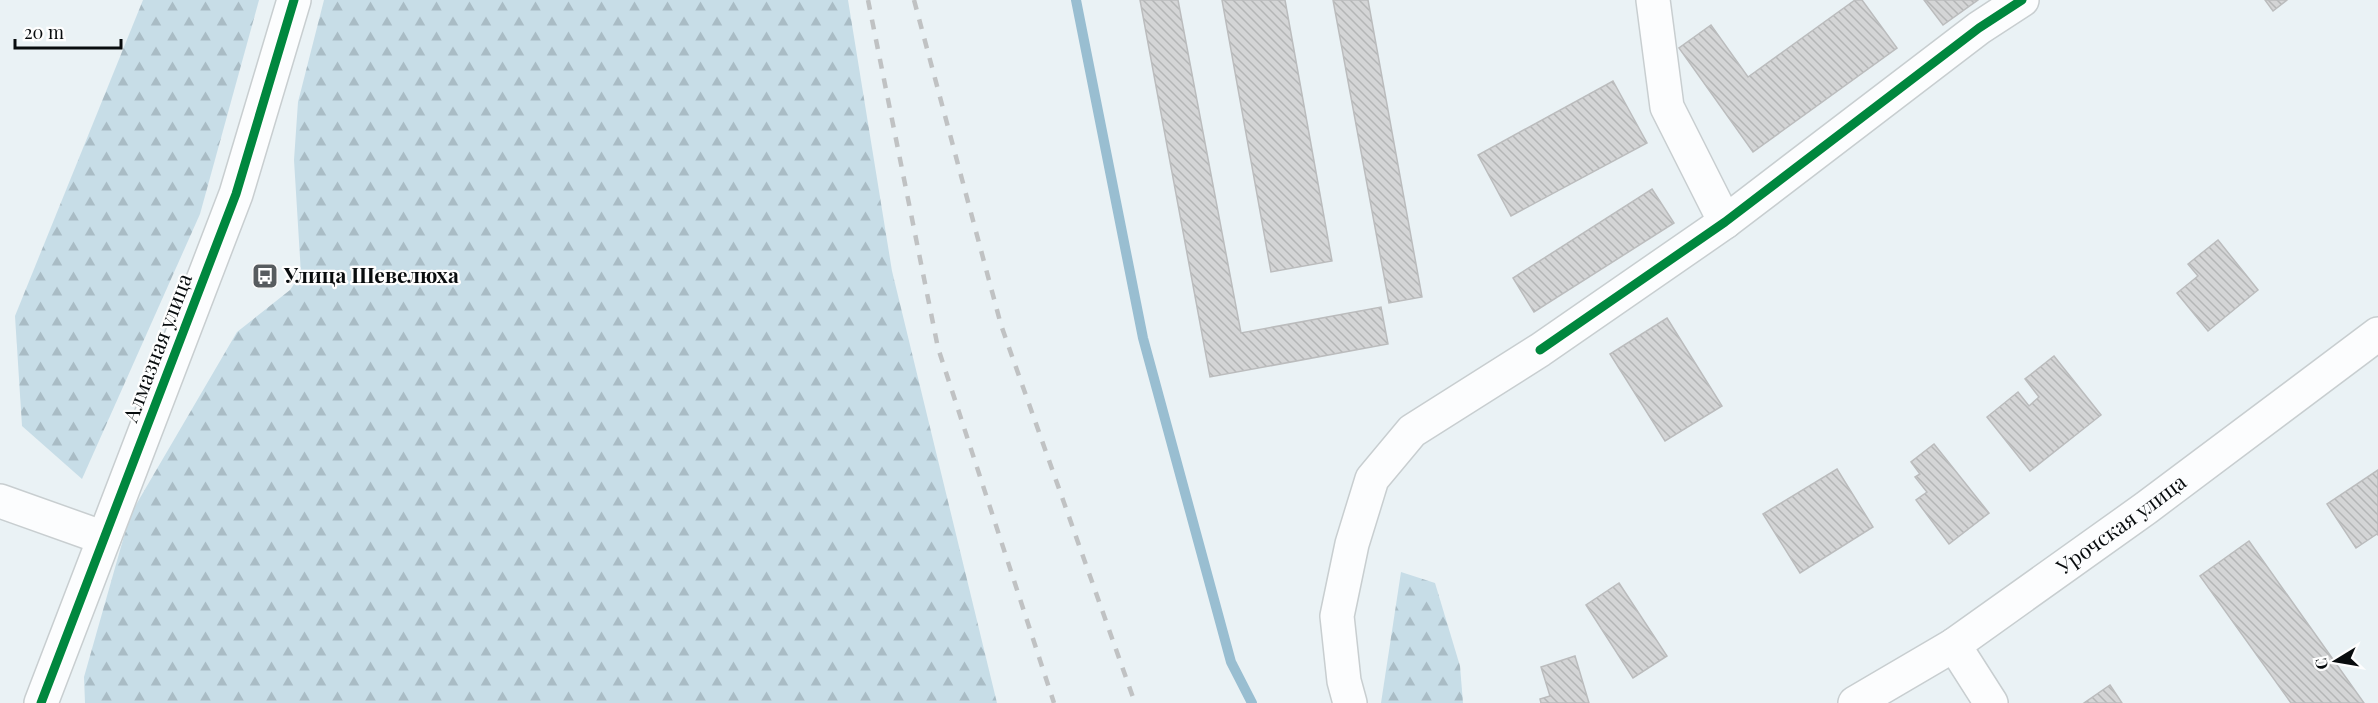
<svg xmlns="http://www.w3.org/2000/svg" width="2378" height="703" font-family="'Playfair Display',serif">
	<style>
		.forest { fill: url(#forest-firs) }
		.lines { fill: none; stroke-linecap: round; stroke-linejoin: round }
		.stream { stroke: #99bed1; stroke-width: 10 }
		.building { fill: url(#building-back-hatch); stroke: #bbbcbd; stroke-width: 1.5 }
		.minor-casing { stroke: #c8ced0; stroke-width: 36 }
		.major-casing { stroke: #c8ced0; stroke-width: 36 }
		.minor { stroke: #fcfdfe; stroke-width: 33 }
		.major { stroke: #fcfdfe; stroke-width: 33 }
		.rail { stroke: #c0c2c3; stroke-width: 4.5; stroke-dasharray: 10 10; stroke-linecap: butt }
		.cycleway-casing { stroke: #fefefe; stroke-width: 13 }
		.cycleway { stroke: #00873e; stroke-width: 9 }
		.labels { text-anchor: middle; stroke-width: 4.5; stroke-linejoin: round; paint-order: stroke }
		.poi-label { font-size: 21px; font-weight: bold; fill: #080c0e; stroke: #fefefe; text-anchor: start }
		.street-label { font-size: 21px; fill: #080c0e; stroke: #fefefe }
	</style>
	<defs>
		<pattern id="forest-firs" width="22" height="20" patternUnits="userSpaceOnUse" patternTransform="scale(1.5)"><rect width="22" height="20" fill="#c7dde7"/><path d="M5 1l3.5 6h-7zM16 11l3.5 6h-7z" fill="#a9bcc5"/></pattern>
		<pattern id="building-back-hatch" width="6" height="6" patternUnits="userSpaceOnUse" patternTransform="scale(1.5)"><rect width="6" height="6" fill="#d4d5d6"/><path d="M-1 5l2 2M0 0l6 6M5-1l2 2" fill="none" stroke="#b4b6b6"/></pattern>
	</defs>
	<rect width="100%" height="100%" fill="#eaf2f5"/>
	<g class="forest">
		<path d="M143 0H259L200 214 82 479 22 426 15 316Z"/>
		<path d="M324 0H848L892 271 997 703H85L84 677 130 515 237 332 290 290 301 274 294 160 298 102Z"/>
		<path d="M1401 572 1435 583 1460 666 1463 703H1381Z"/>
	</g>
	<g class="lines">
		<path class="stream" d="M1076 0 1143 338 1231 662 1252 703"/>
	</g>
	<g class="building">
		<path d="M1140 0H1178L1241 333 1381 307 1388 344 1210 377Z"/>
		<path d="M1222 0H1285L1332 261 1271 272Z"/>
		<path d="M1333 0H1368L1422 297 1389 303Z"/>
		<path d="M1855 0H1862L1897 48 1753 152 1679 48 1711 25 1748 77Z"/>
		<path d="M1924 0H1978L1943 25Z"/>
		<path d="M2265 0H2287L2273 11Z"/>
		<path d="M1613 81 1647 143 1511 216 1478 155Z"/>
		<path d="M1652 189 1674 223 1534 312 1513 278Z"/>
		<path d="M2218 240 2258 290 2208 331 2177 293 2198 276 2188 264Z"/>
		<path d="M1667 318 1722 406 1665 441 1610 354Z"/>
		<path d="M2054 356 2101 415 2030 471 1987 417 2018 392 2029 406 2039 397 2025 379Z"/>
		<path d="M1934 444 1989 513 1949 544 1916 500 1927 492 1915 477 1920 474 1911 462Z"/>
		<path d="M1837 469 1873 527 1800 573 1763 514Z"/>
		<path d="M2378 470V535L2377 534 2356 548 2327 504Z"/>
		<path d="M2249 541 2364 703H2291L2200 576Z"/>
		<path d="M1619 583 1667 656 1633 678 1586 605Z"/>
		<path d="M1575 656 1589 703H1541L1540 699 1550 696 1541 667Z"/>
		<path d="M2110 685 2122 703H2084Z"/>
	</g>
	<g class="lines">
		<g class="minor-casing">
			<g id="minor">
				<path d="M1653 0 1667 107 1725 222"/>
				<path d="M0 501 104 538"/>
				<path d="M1954 645 1991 703"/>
				<path d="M41 703 236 194 294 0"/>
				<path d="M1350 703 1344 681 1337 616 1352 544 1372 479 1412 431 1540 350 1725 222 1979 28 2022 0"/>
			</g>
		</g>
		<g class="major-casing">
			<g id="major">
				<path id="s1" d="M1855 703 1954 645 2146 508 2378 334"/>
			</g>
		</g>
		<use href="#minor" class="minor"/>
		<use href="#major" class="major"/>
		<g class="rail">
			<path d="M868 0 938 348 1054 703"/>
			<path d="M914 0 1001 325 1135 703"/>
		</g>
		<g class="cycleway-casing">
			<g id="cycleway">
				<path d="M1540 350 1725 222 1979 28 2022 0"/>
				<path d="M41 703 236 194 294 0"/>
			</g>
		</g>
		<use href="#cycleway" class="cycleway"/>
	</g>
	<defs>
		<g id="bus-square" transform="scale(1.35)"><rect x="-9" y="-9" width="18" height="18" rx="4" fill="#575c5f" stroke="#fefefe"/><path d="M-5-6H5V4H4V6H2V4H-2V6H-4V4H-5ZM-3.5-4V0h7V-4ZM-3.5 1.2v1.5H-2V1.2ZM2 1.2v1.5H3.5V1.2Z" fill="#fff"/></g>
	</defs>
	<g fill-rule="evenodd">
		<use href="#bus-square" x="265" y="276"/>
	</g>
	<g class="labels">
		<g class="poi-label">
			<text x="284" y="283">Улица Шевелюха</text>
		</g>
		<g class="street-label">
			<text transform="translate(158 348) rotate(-69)" y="7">Алмазная улица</text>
			<text dy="7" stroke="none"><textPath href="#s1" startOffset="321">Урочская улица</textPath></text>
		</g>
	</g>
	<g transform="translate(2336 661) rotate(259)" stroke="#fefefe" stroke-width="4.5" paint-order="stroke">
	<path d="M0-4.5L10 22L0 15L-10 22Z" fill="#080c0e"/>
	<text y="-9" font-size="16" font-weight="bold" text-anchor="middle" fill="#080c0e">С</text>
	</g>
	<path d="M15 39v9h106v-9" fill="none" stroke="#080c0e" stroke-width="3"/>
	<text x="24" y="39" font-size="18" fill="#080c0e" stroke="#fefefe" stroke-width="4.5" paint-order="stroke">20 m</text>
</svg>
